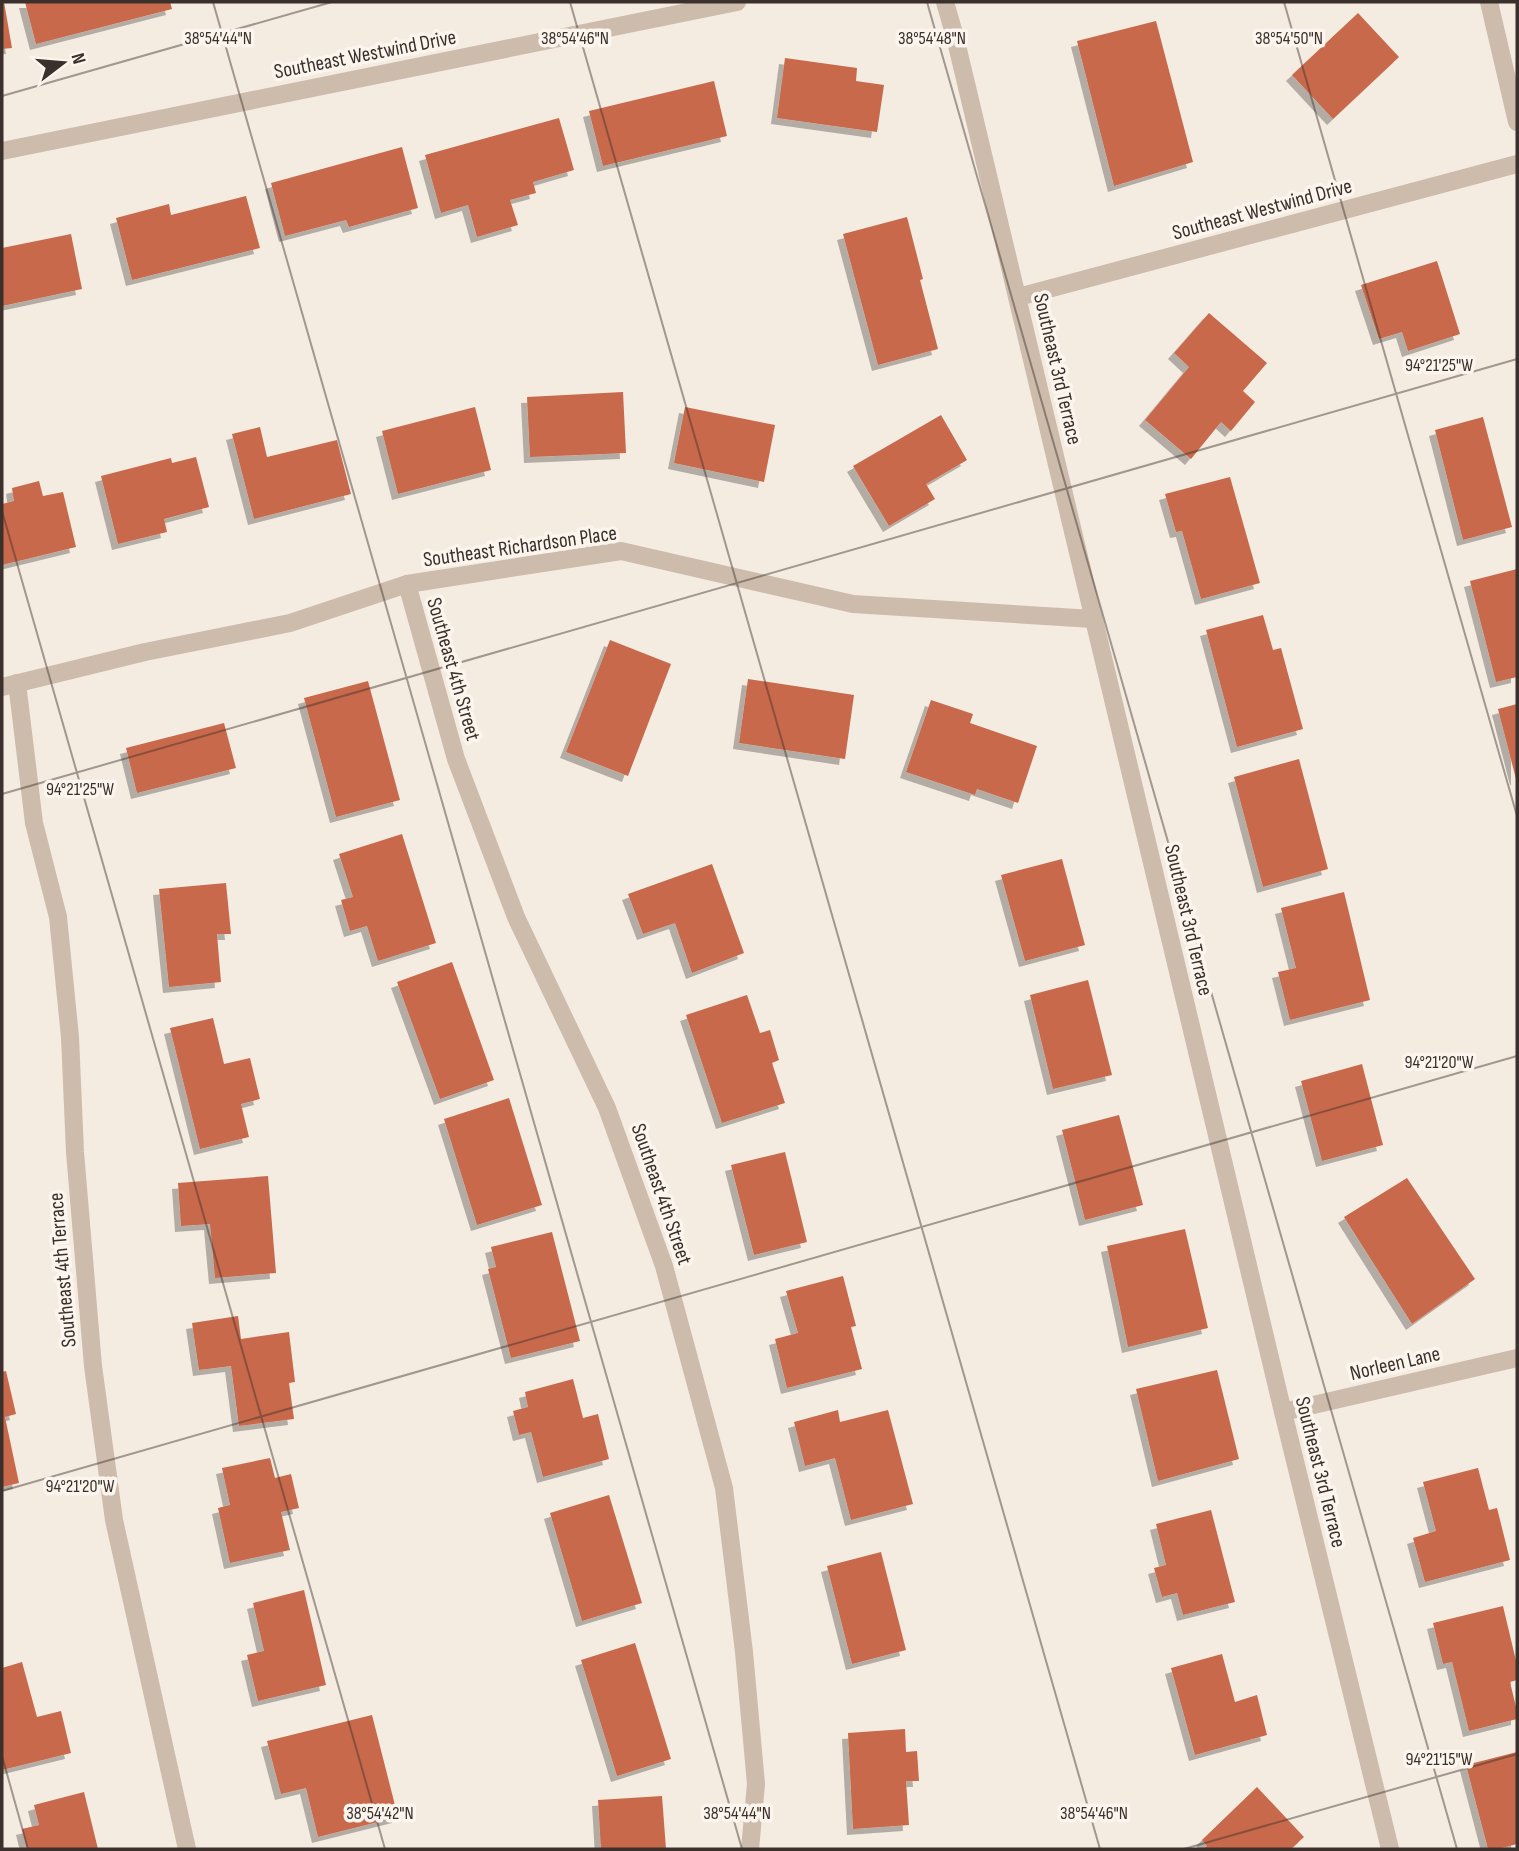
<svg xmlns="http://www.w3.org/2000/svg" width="1519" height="1851" font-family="'Sofia Sans Condensed',sans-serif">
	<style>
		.building { fill: #c8694b; filter: url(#shadow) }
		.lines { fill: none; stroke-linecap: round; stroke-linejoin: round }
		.minor { stroke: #cdbbac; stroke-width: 18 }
		.ticks { fill: none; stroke: #3b302b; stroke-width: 2; stroke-opacity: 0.45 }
		.labels { text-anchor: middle; stroke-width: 7; stroke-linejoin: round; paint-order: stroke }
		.street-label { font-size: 21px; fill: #3b302b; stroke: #fbf5ee }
		.ticks-label { font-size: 18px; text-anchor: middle; fill: #3b302b; stroke: #fbf5ee; stroke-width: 7; stroke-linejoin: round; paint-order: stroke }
	</style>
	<defs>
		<filter id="shadow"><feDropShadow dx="-6" dy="6" stdDeviation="0" flood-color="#0004"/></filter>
	</defs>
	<rect width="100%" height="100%" fill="#f4ebe1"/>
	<g class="building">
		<path d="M2 2H4L12 48 2 49Z"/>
		<path d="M25 2H170L172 9 36 44Z"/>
		<path d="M1358 13 1399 57 1333 119 1292 75Z"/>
		<path d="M1156 21 1193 162 1114 186 1077 41Z"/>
		<path d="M785 58 857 68 856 81 884 85 877 132 777 118Z"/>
		<path d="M714 81 727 136 603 166 589 111Z"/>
		<path d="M559 118 574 170 533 182 536 193 510 200 518 225 477 237 468 205 441 213 425 155Z"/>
		<path d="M402 147 418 208 349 227 346 220 285 236 271 183Z"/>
		<path d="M246 196 260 248 132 280 116 218 169 204 171 215Z"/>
		<path d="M907 217 923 279 920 280 938 349 878 365 843 234Z"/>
		<path d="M71 234 82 289 2 306V248Z"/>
		<path d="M1437 261 1460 334 1408 351 1402 332 1379 339 1361 285Z"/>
		<path d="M1209 313 1267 363 1243 391 1255 402 1231 431 1221 422 1191 459 1145 420 1189 367 1174 353Z"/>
		<path d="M623 392 626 453 530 457 527 397Z"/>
		<path d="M475 407 491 470 398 494 382 431Z"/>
		<path d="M685 407 775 425 764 482 674 463Z"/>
		<path d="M941 415 967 460 926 484 935 499 889 526 853 466Z"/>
		<path d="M1483 417 1512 527 1463 540 1435 430Z"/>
		<path d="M260 427 267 457 337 440 351 494 254 519 232 434Z"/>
		<path d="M196 457 209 507 164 519 167 532 118 544 101 476 171 458 172 463Z"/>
		<path d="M1230 477 1260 583 1201 599 1182 531 1176 532 1165 494Z"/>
		<path d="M39 481 43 496 63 492 76 547 2 565V504L14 501 12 488Z"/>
		<path d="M1517 569V677L1496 682 1470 581Z"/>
		<path d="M1263 615 1273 650 1281 648 1303 729 1237 747 1206 630Z"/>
		<path d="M610 640 671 664 628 776 566 752Z"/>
		<path d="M748 679 854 695 845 759 739 743Z"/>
		<path d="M368 681 400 800 336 817 304 698Z"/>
		<path d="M931 700 973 714 970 723 1037 746 1018 803 977 789 975 795 906 772Z"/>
		<path d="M1517 704V779H1516L1498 709Z"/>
		<path d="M224 723 236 768 137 793 126 748Z"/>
		<path d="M1299 759 1328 869 1263 887 1234 777Z"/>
		<path d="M402 834 436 943 378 961 367 926 350 931 341 900 353 897 339 854Z"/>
		<path d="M1062 859 1085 945 1025 961 1001 875Z"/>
		<path d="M712 864 744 953 692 973 675 923 643 934 628 894Z"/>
		<path d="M226 883 231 934H217L221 982 169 987 159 889Z"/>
		<path d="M1344 892 1370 1000 1290 1020 1278 972 1296 968 1281 908Z"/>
		<path d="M452 962 494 1080 440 1099 397 982Z"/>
		<path d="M1088 980 1112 1075 1053 1089 1030 995Z"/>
		<path d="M747 995 760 1033 770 1030 779 1060 772 1063 785 1103 722 1123 686 1015Z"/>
		<path d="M213 1018 224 1064 250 1058 260 1099 241 1104 249 1137 200 1149 170 1028Z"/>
		<path d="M1362 1064 1383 1145 1322 1161 1301 1081Z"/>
		<path d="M509 1098 542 1205 477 1225 444 1119Z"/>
		<path d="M1119 1115 1143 1205 1085 1220 1062 1130Z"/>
		<path d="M785 1152 807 1242 754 1255 731 1165Z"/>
		<path d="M268 1176 276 1273 215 1278 210 1224 181 1226 178 1183Z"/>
		<path d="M1407 1178 1475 1279 1412 1324 1344 1217Z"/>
		<path d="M1185 1229 1208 1328 1128 1347 1107 1246Z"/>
		<path d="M552 1232 580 1341 511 1358 488 1269 496 1267 491 1247Z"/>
		<path d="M843 1276 856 1326 851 1327 862 1369 787 1388 775 1339 798 1333 786 1291Z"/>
		<path d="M238 1316 241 1339 289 1332 295 1382 289 1383 294 1419 239 1426 231 1366 199 1370 192 1323Z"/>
		<path d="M1217 1370 1239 1459 1158 1481 1136 1389Z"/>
		<path d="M6 1371 16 1414 5 1417 19 1483 2 1487V1372Z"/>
		<path d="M573 1379 583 1418 598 1414 609 1459 543 1477 531 1432 519 1435 513 1411 528 1407 525 1392Z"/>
		<path d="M838 1410 840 1422 888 1410 913 1504 851 1520 835 1458 805 1466 794 1422Z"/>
		<path d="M270 1458 275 1478 291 1474 299 1508 281 1512 290 1550 230 1563 218 1508 230 1505 222 1468Z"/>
		<path d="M1478 1468 1489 1510 1497 1508 1510 1560 1425 1582 1413 1538 1436 1531 1423 1482Z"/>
		<path d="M609 1495 642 1603 582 1621 550 1513Z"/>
		<path d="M1211 1510 1235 1602 1183 1615 1177 1593 1162 1597 1154 1568 1166 1565 1156 1524Z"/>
		<path d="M881 1552 906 1650 852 1664 827 1566Z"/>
		<path d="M304 1590 326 1685 258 1701 247 1655 264 1651 253 1603Z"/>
		<path d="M1503 1606 1517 1665V1680L1510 1682 1517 1711V1719L1469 1731 1452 1662 1443 1664 1433 1623Z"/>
		<path d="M635 1643 671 1759 617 1776 581 1660Z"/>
		<path d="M1222 1654 1235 1702 1257 1695 1267 1735 1195 1755 1171 1668Z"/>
		<path d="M22 1662 37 1717 61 1711 71 1753 2 1770V1668Z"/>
		<path d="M372 1715 398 1817 318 1837 306 1788 281 1794 267 1741Z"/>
		<path d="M905 1729 906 1752 917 1751 919 1781H906L909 1825 853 1829 848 1733Z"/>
		<path d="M1517 1752V1844L1498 1849H1488L1466 1765Z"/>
		<path d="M1257 1787 1304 1837 1291 1849H1203L1207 1846 1202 1840Z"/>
		<path d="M84 1792 98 1849H27L22 1829 39 1825 34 1805Z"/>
		<path d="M662 1796 666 1849H601L598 1800Z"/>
	</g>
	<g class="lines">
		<g class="minor">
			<path d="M945 2 955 37 1283 1412 1390 1849"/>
			<path d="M1489 2 1517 122"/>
			<path d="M2 151 737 2"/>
			<path d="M1018 297 1517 164"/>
			<path d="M407 584 456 759 516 917 607 1108 664 1266 724 1488 744 1652 756 1784 750 1849"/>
			<path d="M17 683 34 823 58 917 70 1037 75 1152 93 1366 114 1520 187 1849"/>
			<path d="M2 687 145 652 290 623 407 584 621 551 853 604 1093 619"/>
			<path d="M1283 1412 1517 1358"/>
		</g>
	</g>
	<path class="ticks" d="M213 2 742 1849M570 2 1100 1849M927 2 1457 1849M1284 2 1517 816M2 96 332 2M2 511 385 1849M2 794 1517 359M2 1491 1517 1056M2 1756 28 1849M1184 1849 1517 1754"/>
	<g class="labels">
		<g class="street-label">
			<text transform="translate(365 54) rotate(-11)" y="7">Southeast Westwind Drive</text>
			<text transform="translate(1262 209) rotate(-15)" y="7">Southeast Westwind Drive</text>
			<text transform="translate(1058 369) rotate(77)" y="7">Southeast 3rd Terrace</text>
			<text transform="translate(520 546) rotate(-8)" y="7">Southeast Richardson Place</text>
			<text transform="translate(454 669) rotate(74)" y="7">Southeast 4th Street</text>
			<text transform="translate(1189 920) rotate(77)" y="7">Southeast 3rd Terrace</text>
			<text transform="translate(662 1194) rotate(71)" y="7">Southeast 4th Street</text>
			<text transform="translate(62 1270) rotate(-95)" y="7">Southeast 4th Terrace</text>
			<text transform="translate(1395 1363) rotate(-13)" y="7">Norleen Lane</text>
			<text transform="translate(1321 1472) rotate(76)" y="7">Southeast 3rd Terrace</text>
		</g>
	</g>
	<g class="ticks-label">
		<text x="218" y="44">38°54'44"N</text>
		<text x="575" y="44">38°54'46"N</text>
		<text x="932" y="44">38°54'48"N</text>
		<text x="1289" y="44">38°54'50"N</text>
		<text x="1439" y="371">94°21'25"W</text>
		<text x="80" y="795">94°21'25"W</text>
		<text x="1439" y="1068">94°21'20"W</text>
		<text x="80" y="1492">94°21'20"W</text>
		<text x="1439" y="1765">94°21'15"W</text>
		<text x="380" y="1819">38°54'42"N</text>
		<text x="737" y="1819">38°54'44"N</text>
		<text x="1094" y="1819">38°54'46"N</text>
	</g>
	<rect width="1519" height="1851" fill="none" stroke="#3b302b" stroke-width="7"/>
	<g transform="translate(63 63) rotate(74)" stroke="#fbf5ee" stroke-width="5" paint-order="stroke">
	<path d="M0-5L12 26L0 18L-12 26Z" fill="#3b302b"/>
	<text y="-10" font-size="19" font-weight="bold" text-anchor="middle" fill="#3b302b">N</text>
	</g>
</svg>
